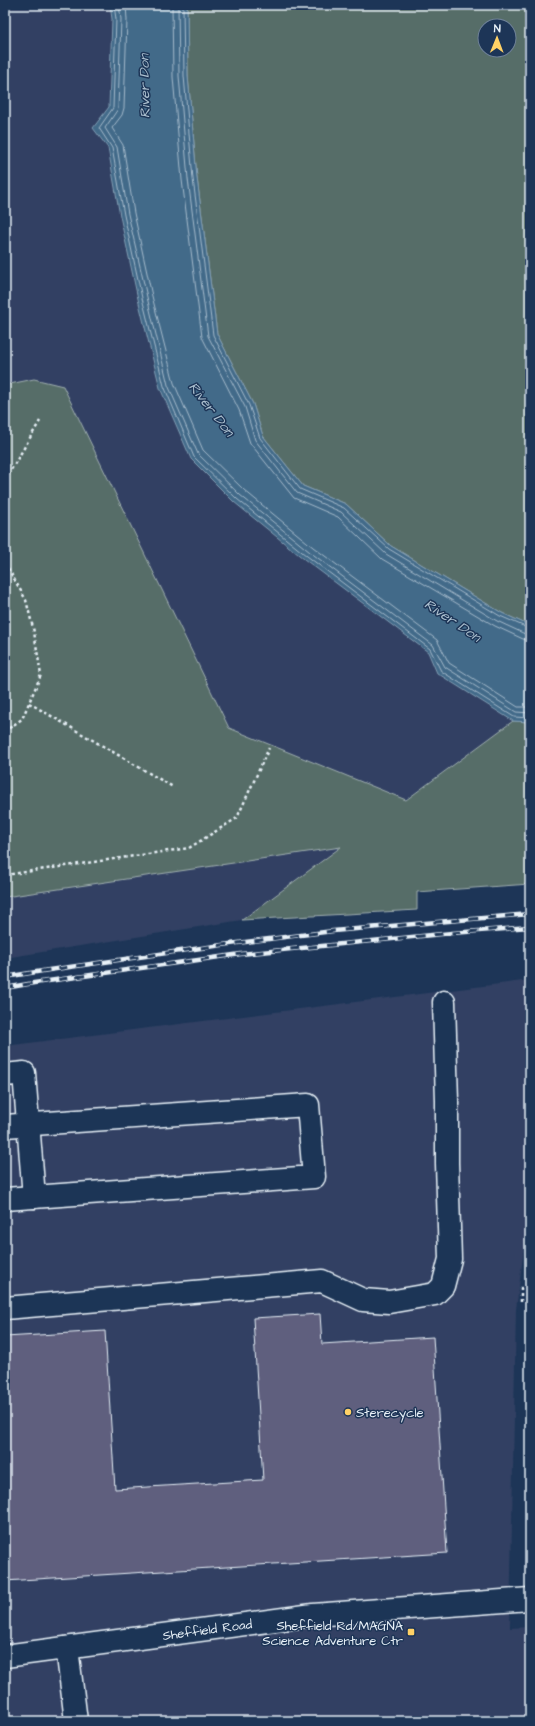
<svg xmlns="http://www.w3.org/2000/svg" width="535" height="1726" font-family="'Architects Daughter',sans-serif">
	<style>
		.built { fill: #314163 }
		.green { fill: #576d68; stroke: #a0afb0; fill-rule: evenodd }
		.water { fill: #426a89; stroke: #84a0b5 }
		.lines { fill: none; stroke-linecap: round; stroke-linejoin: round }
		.shore { stroke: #a6bbcc; stroke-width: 1 }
		.building { fill: #5f5e7e; stroke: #e8f1f8 }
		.minor-casing { stroke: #e8f1f8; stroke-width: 25 }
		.major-casing { stroke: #e8f1f8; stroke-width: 25 }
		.path { stroke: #e8f1f8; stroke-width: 2.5; stroke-dasharray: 3 3; stroke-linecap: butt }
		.minor { stroke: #1d3557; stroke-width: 22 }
		.major { stroke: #1d3557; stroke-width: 22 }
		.rail-casing { stroke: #e8f1f8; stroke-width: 4.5 }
		.rail { stroke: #1d3557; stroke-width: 3; stroke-dasharray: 9; stroke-linecap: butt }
		.poi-dot { fill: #ffd166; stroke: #1d3557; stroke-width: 1.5 }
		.labels { text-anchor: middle; stroke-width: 3; stroke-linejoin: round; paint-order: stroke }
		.poi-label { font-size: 13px; fill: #e8f1f8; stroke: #1d3557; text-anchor: start }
		.street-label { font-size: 13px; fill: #e8f1f8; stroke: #1d3557 }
		.water-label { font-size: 14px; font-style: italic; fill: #aec2d1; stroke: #1d3557 }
	</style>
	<rect width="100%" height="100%" fill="#1d3557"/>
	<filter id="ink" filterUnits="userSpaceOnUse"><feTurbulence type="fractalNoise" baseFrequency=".025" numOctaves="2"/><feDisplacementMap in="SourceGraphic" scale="8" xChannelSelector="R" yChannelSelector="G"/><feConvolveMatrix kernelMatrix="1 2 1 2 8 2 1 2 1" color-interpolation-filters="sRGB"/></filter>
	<g filter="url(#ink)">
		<g class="built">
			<path d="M5 5H110L112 19 109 107 93 128 108 148 120 216 138 299 160 388 191 459 234 502 304 559 428 652 437 673 513 721 242 920 5 958Z"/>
			<path d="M530 980V1203L516 1310 510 1628 530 1627V1721H5V1046Z"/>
		</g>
		<g class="green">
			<path d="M187 5H530V626L502 613 391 546 346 504 303 486 263 436 253 404 217 334 197 178 188 76ZM485 26H509V50H485Z"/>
			<path d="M34 379 63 386 229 728 406 800 513 721 530 722V884L417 892V910L242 920 341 847 5 897V385Z"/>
		</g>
		<path class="water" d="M110 5H187L188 76 197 178 217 334 253 404 263 436 303 486 346 504 391 546 502 613 530 626V722L513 721 437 673 428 652 304 559 234 502 191 459 160 388 138 299 120 216 108 148 93 128 109 107 112 19Z"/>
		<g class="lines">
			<g class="shore">
				<path d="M114 5 116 19 113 108 99 128 112 148 124 215 142 298 164 386 194 457 237 499 307 556 430 649 441 671 514 717 530 718"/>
				<path d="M119 5 121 19 118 109 105 128 117 147 128 214 147 297 168 385 198 454 240 495 310 552 433 645 445 667 516 712 530 713"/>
				<path d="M126 5 127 20 124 108 122 115 112 128 123 145 134 213 152 296 174 383 203 450 244 490 313 547 437 640 449 663 518 707H530"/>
				<path d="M172 5 173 77 182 180 202 337 239 410 250 443 294 498 338 517 382 559 495 626 523 639 530 640"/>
				<path d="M178 5 179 76 188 179 208 336 245 407 255 440 297 493 341 512 386 554 497 621 525 634H530"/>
				<path d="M183 5 184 76 193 179 213 335 249 405 260 438 300 489 344 508 389 549 500 616 530 629"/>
			</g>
		</g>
		<g class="building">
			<path d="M530 1295V1385L527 1296Z"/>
			<path d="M320 1314 322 1344 433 1337 447 1553 5 1581V1337L105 1331 115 1489 263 1480 253 1318Z"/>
		</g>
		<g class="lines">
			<g class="minor-casing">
				<g id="minor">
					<path d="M5 1075 24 1073 34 1197"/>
					<path d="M5 1126 308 1105 314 1177 5 1199"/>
					<path d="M5 1308 322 1281 363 1300 389 1302 435 1294 443 1286 450 1259 447 1163V1101L444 1002"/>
					<path d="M67 1648 76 1721"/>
				</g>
			</g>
			<g class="major-casing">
				<g id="major">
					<path id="s1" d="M5 1656 313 1615 530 1599"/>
				</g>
			</g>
			<g class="path">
				<path d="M5 480 40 421"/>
				<path d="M5 563 26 600 34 632 41 675 22 719 5 731"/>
				<path d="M29 703 173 787"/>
				<path d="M5 875 189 848 237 818 269 748"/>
				<path d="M521 1302V1288L530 1287"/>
			</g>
			<use href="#minor" class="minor"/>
			<use href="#major" class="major"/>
			<g class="rail-casing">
				<g id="rail">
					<path d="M5 977 49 970 222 945 333 931 530 914"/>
					<path d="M5 988 34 983 241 954 452 933 530 927"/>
				</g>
			</g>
			<use href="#rail" class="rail"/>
		</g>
	</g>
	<g class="poi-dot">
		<circle cx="348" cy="1412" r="4"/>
		<rect x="407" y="1628" width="8" height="8" rx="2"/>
	</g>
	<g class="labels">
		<g class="poi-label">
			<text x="356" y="1417">Sterecycle</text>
			<text x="403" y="1630" text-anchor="end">Sheffield Rd/MAGNA<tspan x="403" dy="15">Science Adventure Ctr</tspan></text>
		</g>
		<g class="street-label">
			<text dy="5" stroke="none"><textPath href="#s1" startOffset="204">Sheffield Road</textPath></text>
		</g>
		<g class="water-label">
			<text transform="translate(144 86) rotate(-91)" y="5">River Don</text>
			<text transform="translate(212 409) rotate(52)" y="5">River Don</text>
			<text transform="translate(453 620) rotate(34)" y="5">River Don</text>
		</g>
	</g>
	<rect width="535" height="1726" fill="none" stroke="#1d3557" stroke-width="20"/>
	<rect x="10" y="10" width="515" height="1706" fill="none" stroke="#e8f1f8" stroke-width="1.5" filter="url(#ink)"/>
	<g transform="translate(497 38) rotate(1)"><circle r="19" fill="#1d3557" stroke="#6e8097"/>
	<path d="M0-3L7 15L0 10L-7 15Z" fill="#ffd166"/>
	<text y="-6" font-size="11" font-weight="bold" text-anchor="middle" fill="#e8f1f8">N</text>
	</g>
</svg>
